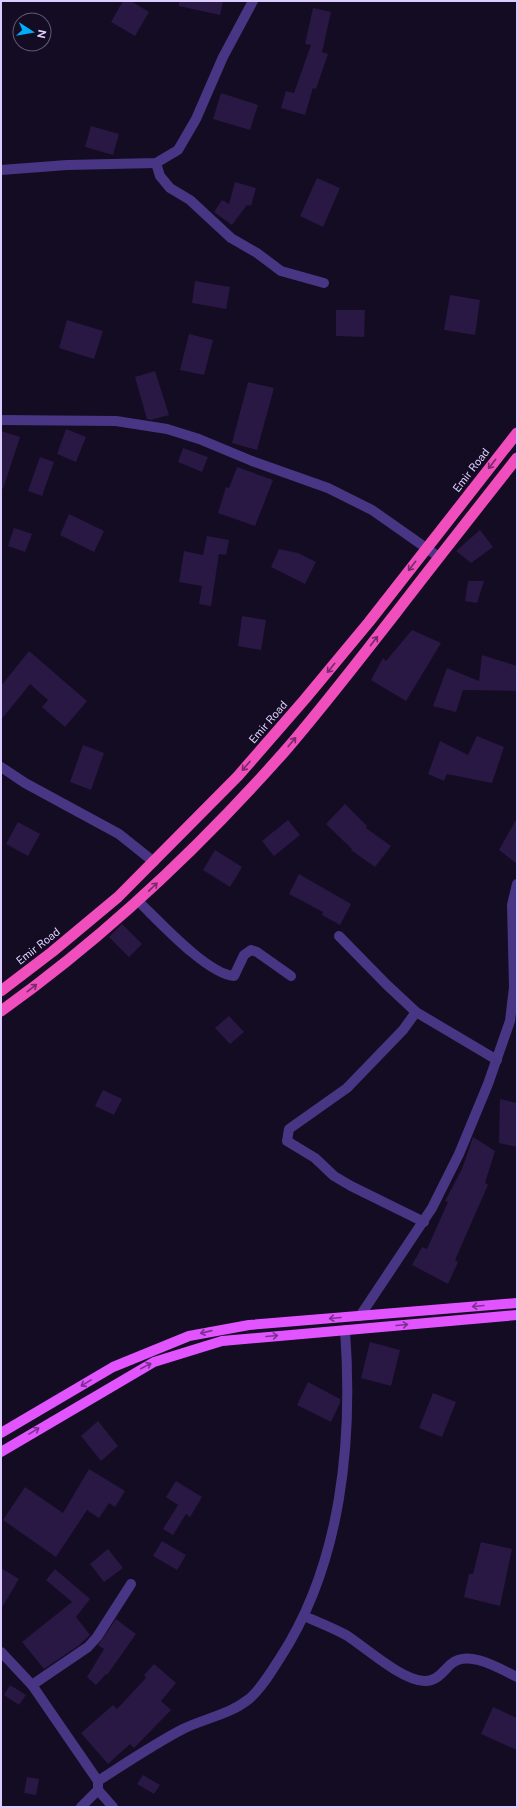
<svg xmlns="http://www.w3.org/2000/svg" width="518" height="1808" font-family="'Public Sans',sans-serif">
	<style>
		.building { fill: #291744 }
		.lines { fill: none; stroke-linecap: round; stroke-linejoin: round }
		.minor { stroke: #483583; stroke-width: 10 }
		.primary { stroke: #e254ff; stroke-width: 10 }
		.trunk { stroke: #f04ebd; stroke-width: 11 }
		.oneway { stroke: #772a68 }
		.oneway2 { stroke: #7b3090 }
		.labels { text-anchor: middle; stroke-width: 3.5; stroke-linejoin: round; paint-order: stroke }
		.street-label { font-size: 11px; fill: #ddcdff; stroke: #140c22 }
	</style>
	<rect width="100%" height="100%" fill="#140c22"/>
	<g class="building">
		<path d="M123 1H131L149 12 135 36 111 22Z"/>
		<path d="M179 1H223L220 15 179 6Z"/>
		<path d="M313 8 331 12 322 52 328 54 316 89 313 88 305 115 281 108 286 91 294 93 311 45 305 44Z"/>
		<path d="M221 93 258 105 250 130 213 119Z"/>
		<path d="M91 126 119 134 113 155 85 147Z"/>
		<path d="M317 178 340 188 323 227 300 216Z"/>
		<path d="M235 182 256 188 251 206 247 205 232 225 214 212 222 200 229 204Z"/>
		<path d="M195 281 230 287 226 309 192 303Z"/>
		<path d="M450 295 480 300 475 335 444 330Z"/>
		<path d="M336 310H365L364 337 336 336Z"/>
		<path d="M67 320 103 331 94 359 59 348Z"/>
		<path d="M189 334 213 340 204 375 180 370Z"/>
		<path d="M155 371 169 415 151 420 147 419 135 377Z"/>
		<path d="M248 382 274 388 257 450 232 443Z"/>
		<path d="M66 429 86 437 76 462 57 454Z"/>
		<path d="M1 431 20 437 3 489 1 488Z"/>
		<path d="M183 448 208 457 202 472 178 462Z"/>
		<path d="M40 457 54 462 42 496 28 491Z"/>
		<path d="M237 467 273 480 255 526 218 513 226 487 229 488Z"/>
		<path d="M69 514 104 531 94 552 60 535Z"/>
		<path d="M14 528 32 534 25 552 8 546Z"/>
		<path d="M480 530 493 547 471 563 456 551Z"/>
		<path d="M207 536 229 540 226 555 219 554 211 606 199 604 202 586 179 582 184 551 203 555Z"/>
		<path d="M279 549 298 553 316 562 305 584 271 567Z"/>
		<path d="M468 581H484L477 603 465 601Z"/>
		<path d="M242 616 266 620 261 650 238 646Z"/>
		<path d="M412 630 441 643 406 701 371 680 383 658 386 661Z"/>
		<path d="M29 651 87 701 65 727 42 707 48 700 30 684 1 720V686Z"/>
		<path d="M482 655 517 666V691L463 690 456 712 433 706 447 668 479 681Z"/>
		<path d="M477 736 504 747 492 783 447 774 444 781 428 774 440 741 468 755Z"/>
		<path d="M83 745 104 753 91 790 70 782Z"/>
		<path d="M345 804 367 826 366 828 391 846 375 867 351 850 352 849 326 824Z"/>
		<path d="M517 818V864L499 850Z"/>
		<path d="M288 820 300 835 274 856 262 841Z"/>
		<path d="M18 822 40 834 28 856 6 844Z"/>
		<path d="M215 850 242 867 230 887 203 870Z"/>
		<path d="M299 874 351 904 340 925 322 915 323 912 289 894Z"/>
		<path d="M122 924 142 944 129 957 109 937Z"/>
		<path d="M229 1016 244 1032 230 1044 215 1028Z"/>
		<path d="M103 1090 122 1099 114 1115 95 1106Z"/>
		<path d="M500 1099 517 1103V1147L499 1143Z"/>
		<path d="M473 1137 495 1151 485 1183 488 1185 455 1260 458 1262 448 1284 412 1265 422 1247 427 1249 448 1202 445 1201 462 1169Z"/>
		<path d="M370 1342 400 1350 391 1386 361 1378Z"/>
		<path d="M308 1382 340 1399V1403L331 1422 297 1405Z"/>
		<path d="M433 1393 456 1402 442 1437 419 1428Z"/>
		<path d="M98 1421 118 1446 101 1461 81 1436Z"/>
		<path d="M89 1469 125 1491 115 1507 109 1503 99 1518 87 1510 56 1557 3 1520 25 1487 63 1513Z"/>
		<path d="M176 1481 202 1497 190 1517 186 1514 173 1535 163 1529 178 1505 166 1497Z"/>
		<path d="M162 1541 186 1555 177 1570 153 1556Z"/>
		<path d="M481 1542 512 1549 500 1606 464 1597 469 1574H473Z"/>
		<path d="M108 1549 123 1568 104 1582 90 1564Z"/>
		<path d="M1 1568 19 1579 1 1609Z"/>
		<path d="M55 1569 90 1599 76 1617 90 1635 78 1646 44 1669 22 1642 72 1602 46 1580Z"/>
		<path d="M116 1619 136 1634 107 1675 106 1674 96 1685 87 1677 104 1649 98 1645Z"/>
		<path d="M154 1664 176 1683 161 1701 171 1710 134 1748 130 1744 108 1764 81 1733 113 1705 117 1709 146 1678 144 1675Z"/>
		<path d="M10 1685 26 1695 19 1705 4 1695Z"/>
		<path d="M493 1707 517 1718V1750L481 1734Z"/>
		<path d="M143 1775 160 1785 154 1794 137 1784Z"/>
		<path d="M27 1777 39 1779 36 1795 24 1793Z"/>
	</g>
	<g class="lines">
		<g class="minor">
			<path d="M156 163 160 176 170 188 190 200 231 238 257 253 281 271 324 283"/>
			<path d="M1 170 67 165 156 163 178 150 196 119 223 57 253 1"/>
			<path d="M1 420 116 421 167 429 199 439 252 461 328 488 372 510 439 557"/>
			<path d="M1 767 25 783 119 834 154 862"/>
			<path d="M138 901C159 921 207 974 234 976L244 955 251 950 257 952 291 976"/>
			<path d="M339 936 387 985 416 1012 497 1060"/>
			<path d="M416 1012 403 1030 347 1088 289 1129 287 1141 315 1158 334 1176 351 1186 424 1222"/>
			<path d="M360 1316 432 1208 459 1154 488 1084 510 1021 514 987 512 905 517 884"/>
			<path d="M304 1616C318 1622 333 1628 346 1635 365 1647 401 1680 424 1681 437 1682 443 1671 451 1664 469 1649 500 1669 517 1677"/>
			<path d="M1 1652 32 1685 98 1781V1790L113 1807"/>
			<path d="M32 1685 88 1647 97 1637 131 1584"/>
			<path d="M98 1781C126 1763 154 1744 183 1729 205 1718 229 1715 249 1699 261 1689 271 1672 280 1658 342 1563 353 1440 345 1330"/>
			<path d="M81 1807 98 1790"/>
		</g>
		<g class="primary">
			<path d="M1 1433 113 1367 189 1336 249 1325 517 1303"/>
			<path d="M1 1452 154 1362 222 1341 517 1315"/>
		</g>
		<g class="trunk">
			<path d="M1 991 52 952 118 897 238 776 305 699 369 622 517 433"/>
			<path d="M1 1011C106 936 200 847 285 751 323 707 359 660 395 614 435 562 476 510 517 458"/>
		</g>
	</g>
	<defs><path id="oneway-shaft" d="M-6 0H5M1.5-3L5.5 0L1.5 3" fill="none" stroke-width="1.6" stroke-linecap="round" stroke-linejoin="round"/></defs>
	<g class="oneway">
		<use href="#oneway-shaft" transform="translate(492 464) rotate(128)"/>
		<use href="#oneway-shaft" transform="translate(412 566) rotate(128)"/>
		<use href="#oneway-shaft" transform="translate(374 641) rotate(-52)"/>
		<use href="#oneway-shaft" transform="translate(331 668) rotate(129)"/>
		<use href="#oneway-shaft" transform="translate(292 742) rotate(-50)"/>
		<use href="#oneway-shaft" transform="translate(246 766) rotate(131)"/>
		<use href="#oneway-shaft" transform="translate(153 887) rotate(-44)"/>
		<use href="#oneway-shaft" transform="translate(32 988) rotate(-38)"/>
	</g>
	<g class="oneway2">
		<use href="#oneway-shaft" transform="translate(478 1306) rotate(175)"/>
		<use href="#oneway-shaft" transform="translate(335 1318) rotate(175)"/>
		<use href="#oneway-shaft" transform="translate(402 1325) rotate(-5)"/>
		<use href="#oneway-shaft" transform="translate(206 1332) rotate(167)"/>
		<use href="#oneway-shaft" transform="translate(272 1336) rotate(-5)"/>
		<use href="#oneway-shaft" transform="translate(146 1366) rotate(-28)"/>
		<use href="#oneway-shaft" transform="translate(86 1383) rotate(149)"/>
		<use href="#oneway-shaft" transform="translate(34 1431) rotate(-31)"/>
	</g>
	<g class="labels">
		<g class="street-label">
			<text transform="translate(471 470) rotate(-52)" y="4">Emir Road</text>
			<text transform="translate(268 722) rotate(-49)" y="4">Emir Road</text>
			<text transform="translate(38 946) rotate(-38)" y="4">Emir Road</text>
		</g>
	</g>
	<rect width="518" height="1808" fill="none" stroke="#ddcdff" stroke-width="4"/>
	<g transform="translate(32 32) rotate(102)"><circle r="19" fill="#140c22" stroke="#64597a"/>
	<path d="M0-3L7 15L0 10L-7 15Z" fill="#00adf8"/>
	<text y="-6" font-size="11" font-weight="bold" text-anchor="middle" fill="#ddcdff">N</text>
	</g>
</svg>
